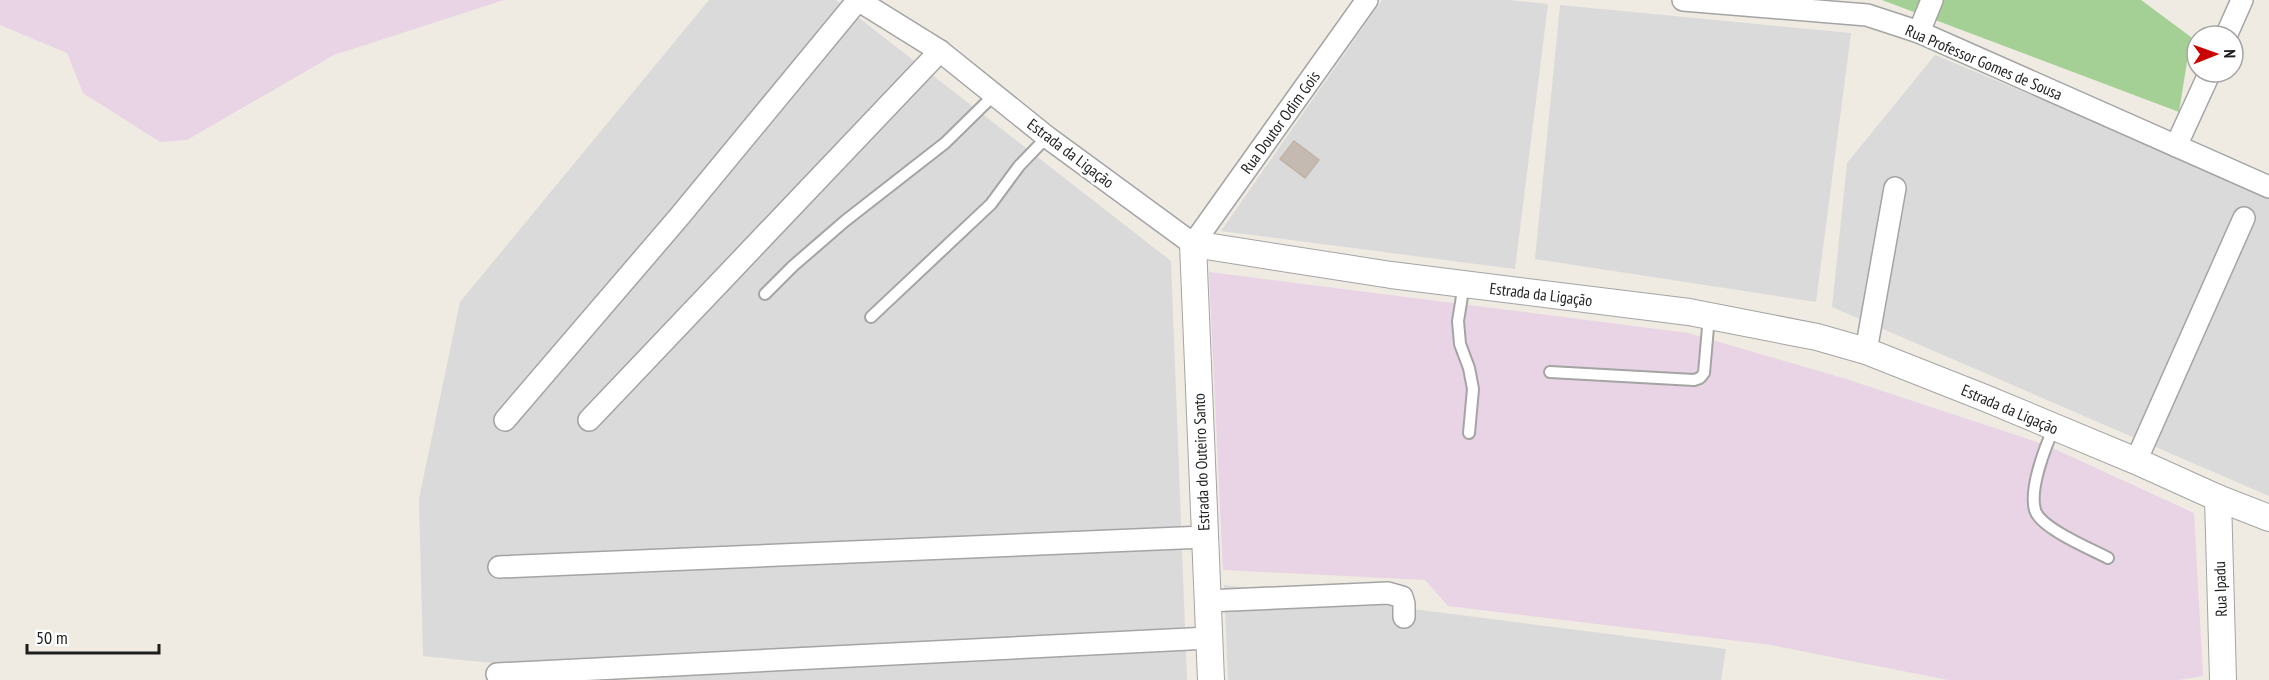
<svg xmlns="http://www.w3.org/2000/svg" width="2269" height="680" font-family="'PT Sans Narrow',sans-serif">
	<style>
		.residential { fill: #dbdada }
		.industrial { fill: #e8d4e4 }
		.forest { fill: #a5d095 }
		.building { fill: #c4bab2; stroke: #c1b2a4; stroke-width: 1.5 }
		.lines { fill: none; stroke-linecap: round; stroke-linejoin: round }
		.service-casing { stroke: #a4a4a4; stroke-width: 14 }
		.minor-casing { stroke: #a4a4a4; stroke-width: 24 }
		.tertiary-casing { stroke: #a4a4a4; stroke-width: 28 }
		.service { stroke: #fff; stroke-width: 10 }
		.minor { stroke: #fff; stroke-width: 21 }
		.tertiary { stroke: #fff; stroke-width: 26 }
		.labels { text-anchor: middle; stroke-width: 5; stroke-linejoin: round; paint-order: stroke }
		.street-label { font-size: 16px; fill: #1d1d1d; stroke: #fff }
	</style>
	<rect width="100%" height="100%" fill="#efebe2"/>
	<g class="residential">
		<path d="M709 0H836L1171 261 1187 680H659L423 656 419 499 460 302Z"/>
		<path d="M1382 0H1509L1548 4 1515 269 1221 231Z"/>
		<path d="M1560 5 1851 33 1816 302 1535 259Z"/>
		<path d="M1935 55 2223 175 2269 199V496L1832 307 1847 163Z"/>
		<path d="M1224 585 1726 649 1721 680H1228Z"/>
	</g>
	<g class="industrial">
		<path d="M0 0H504L334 55 187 140 160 142 83 93 67 53 0 25Z"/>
		<path d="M1209 272 1688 333 1843 378 2046 445 2194 513 2203 676 2179 680H1948L1771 645 1448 606 1425 580 1223 570Z"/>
	</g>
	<path class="forest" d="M1882 0H2141L2191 37 2179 112Z"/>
	<path class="building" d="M1294 141 1319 160 1305 178 1280 159Z"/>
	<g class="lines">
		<g class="service-casing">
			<g id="service">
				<path d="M1464 284 1458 321 1460 344 1469 368 1473 389 1469 433"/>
				<path d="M765 294 793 266 845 221 945 143 995 94"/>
				<path d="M871 317 991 204 1019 166 1047 137"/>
				<path d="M1550 372 1694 380 1700 378 1704 373 1709 316"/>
				<path d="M2054 428C2045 447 2029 489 2035 510 2040 528 2091 549 2108 558"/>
			</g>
		</g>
		<g class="minor-casing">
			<g id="minor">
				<path d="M1683 0 1867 15 1919 32 2269 187"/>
				<path d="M1919 32 1932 0"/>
				<path d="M2226 36 2242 0"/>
				<path d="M2176 146 2210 72"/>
				<path d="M1866 351 1895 188"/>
				<path d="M505 420 679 217 858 0 940 51 1047 137 1193 244 1367 0"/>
				<path d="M589 420 940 51"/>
				<path d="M2136 461 2244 218"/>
				<path d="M499 567 1204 537"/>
				<path d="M1207 601 1388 593 1402 597 1404 604V617"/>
				<path d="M497 674 1209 638"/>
			</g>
		</g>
		<g class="tertiary-casing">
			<g id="tertiary">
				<path d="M2218 498 2223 680"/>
				<path d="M1211 680 1193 244 1391 275 1689 312 1817 337 1866 351 1985 398 2136 461 2218 498 2269 518"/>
			</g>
		</g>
		<use href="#service" class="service"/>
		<use href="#minor" class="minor"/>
		<use href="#tertiary" class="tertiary"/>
	</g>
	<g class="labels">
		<g class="street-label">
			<text transform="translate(1984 62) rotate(23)" y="6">Rua Professor Gomes de Sousa</text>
			<text transform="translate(1280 122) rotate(-54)" y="6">Rua Doutor Odim Gois</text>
			<text transform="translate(1071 153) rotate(37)" y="6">Estrada da Ligação</text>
			<text transform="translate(1541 294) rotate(7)" y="6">Estrada da Ligação</text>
			<text transform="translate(2010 409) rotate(23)" y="6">Estrada da Ligação</text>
			<text transform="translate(1201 462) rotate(-92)" y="6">Estrada do Outeiro Santo</text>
			<text transform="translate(2220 589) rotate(-92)" y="6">Rua Ipadu</text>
		</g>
	</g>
	<g transform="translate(2215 54) rotate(89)"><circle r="28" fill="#ffffff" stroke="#a5a5a5" stroke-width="1.5"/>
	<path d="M0-4.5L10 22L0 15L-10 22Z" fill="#ca0500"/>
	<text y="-9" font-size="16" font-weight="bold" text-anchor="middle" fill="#1d1d1d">N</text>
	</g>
	<path d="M27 644v9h132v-9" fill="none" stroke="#1d1d1d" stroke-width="3"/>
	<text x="36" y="644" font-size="18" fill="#1d1d1d" stroke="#ffffff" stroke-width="4.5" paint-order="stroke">50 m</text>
</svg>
